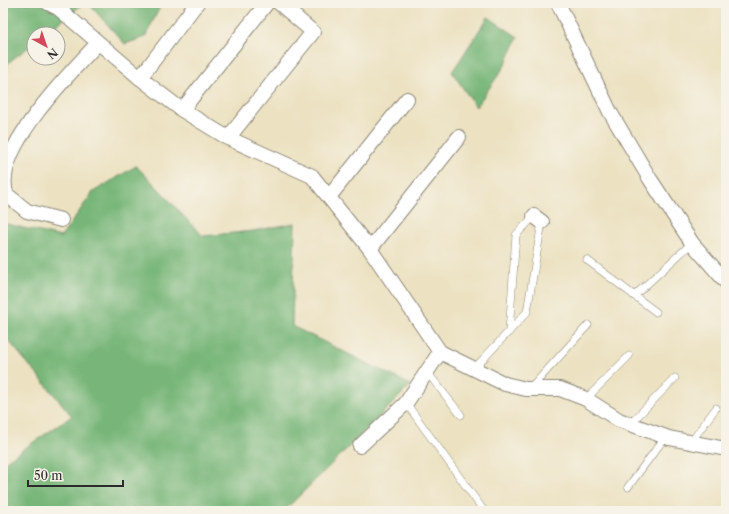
<svg xmlns="http://www.w3.org/2000/svg" width="729" height="514" font-family="'Libre Caslon Text',serif">
	<style>
		.forest { fill: #77b678; stroke: #517052 }
		.lines { fill: none; stroke-linecap: round; stroke-linejoin: round }
		.service-casing { stroke: #8c8676; stroke-width: 8 }
		.minor-casing { stroke: #8c8676; stroke-width: 16 }
		.service { stroke: #fff; stroke-width: 7 }
		.minor { stroke: #fff; stroke-width: 14 }
	</style>
	<rect width="100%" height="100%" fill="#f7f3e8"/>
	<filter id="ink" filterUnits="userSpaceOnUse"><feTurbulence type="fractalNoise" baseFrequency=".025" numOctaves="2"/><feDisplacementMap in="SourceGraphic" scale="8" xChannelSelector="R" yChannelSelector="G"/><feConvolveMatrix kernelMatrix="1 2 1 2 8 2 1 2 1" color-interpolation-filters="sRGB"/></filter>
	<filter id="wash" filterUnits="userSpaceOnUse"><feTurbulence type="fractalNoise" baseFrequency=".012" numOctaves="4" result="noise"/><feDisplacementMap in="SourceGraphic" scale="16" xChannelSelector="R" yChannelSelector="G"/><feGaussianBlur stdDeviation="0.9" result="paint"/><feColorMatrix in="noise" values="0 0 0 0 0 0 0 0 0 0 0 0 0 0 0 0 0 1.4 0 .05"/><feComposite in="paint" operator="in"/></filter>
	<g filter="url(#wash)">
		<rect width="100%" height="100%" fill="#ece2c2"/>
		<g class="forest">
			<path d="M3 3H84L45 34H34V43L9 62 3 73Z"/>
			<path d="M88 3H162L145 37 125 44Z"/>
			<path d="M488 17 518 37 504 67 476 107 452 72Z"/>
			<path d="M136 166C160 188 180 214 203 236L253 231 295 223 292 326 411 385 284 511H3V463L72 416 3 334V223L61 237 93 192Z"/>
		</g>
	</g>
	<g filter="url(#ink)">
		<g class="lines">
			<g class="service-casing">
				<g id="service">
					<path d="M587 260 656 312"/>
					<path d="M634 296 692 243"/>
					<path d="M509 332 516 235 534 216"/>
					<path d="M474 369 527 312 542 222"/>
					<path d="M427 372 461 415"/>
					<path d="M530 389 588 325"/>
					<path d="M586 399 629 356"/>
					<path d="M406 403 484 511"/>
					<path d="M630 424 675 378"/>
					<path d="M691 442 716 408"/>
					<path d="M628 487 666 436"/>
					<path d="M725 511 726 510"/>
				</g>
			</g>
			<g class="minor-casing">
				<g id="minor">
					<path d="M48 3 58 8 140 78 182 110 228 138 312 176 370 249 440 352 505 384 526 389H560L586 399 619 420 669 438 726 449"/>
					<path d="M558 3 610 112 650 179 692 243 726 282"/>
					<path d="M140 78 197 3"/>
					<path d="M182 110 267 3"/>
					<path d="M228 138 313 32 279 3"/>
					<path d="M329 197 407 99"/>
					<path d="M534 216 542 222"/>
					<path d="M61 220 27 211 6 194C5 189 4 182 5 176 9 135 70 73 98 43"/>
					<path d="M370 249 459 137"/>
					<path d="M360 446 406 403 440 352"/>
				</g>
			</g>
			<use href="#service" class="service"/>
			<use href="#minor" class="minor"/>
		</g>
	</g>
	<rect width="729" height="514" fill="none" stroke="#f7f3e8" stroke-width="16"/>
	<g transform="translate(46 46) rotate(140)"><circle r="19" fill="#f7f3e8" stroke="#a5a39c"/>
	<path d="M0-3L7 15L0 10L-7 15Z" fill="#d1495b"/>
	<text y="-6" font-size="11" font-weight="bold" text-anchor="middle" fill="#2b2b2b">N</text>
	</g>
	<path d="M28 480v6h95v-6" fill="none" stroke="#2b2b2b" stroke-width="2"/>
	<text x="34" y="480" font-size="12" fill="#2b2b2b" stroke="#f7f3e8" stroke-width="3" paint-order="stroke">50 m</text>
</svg>
